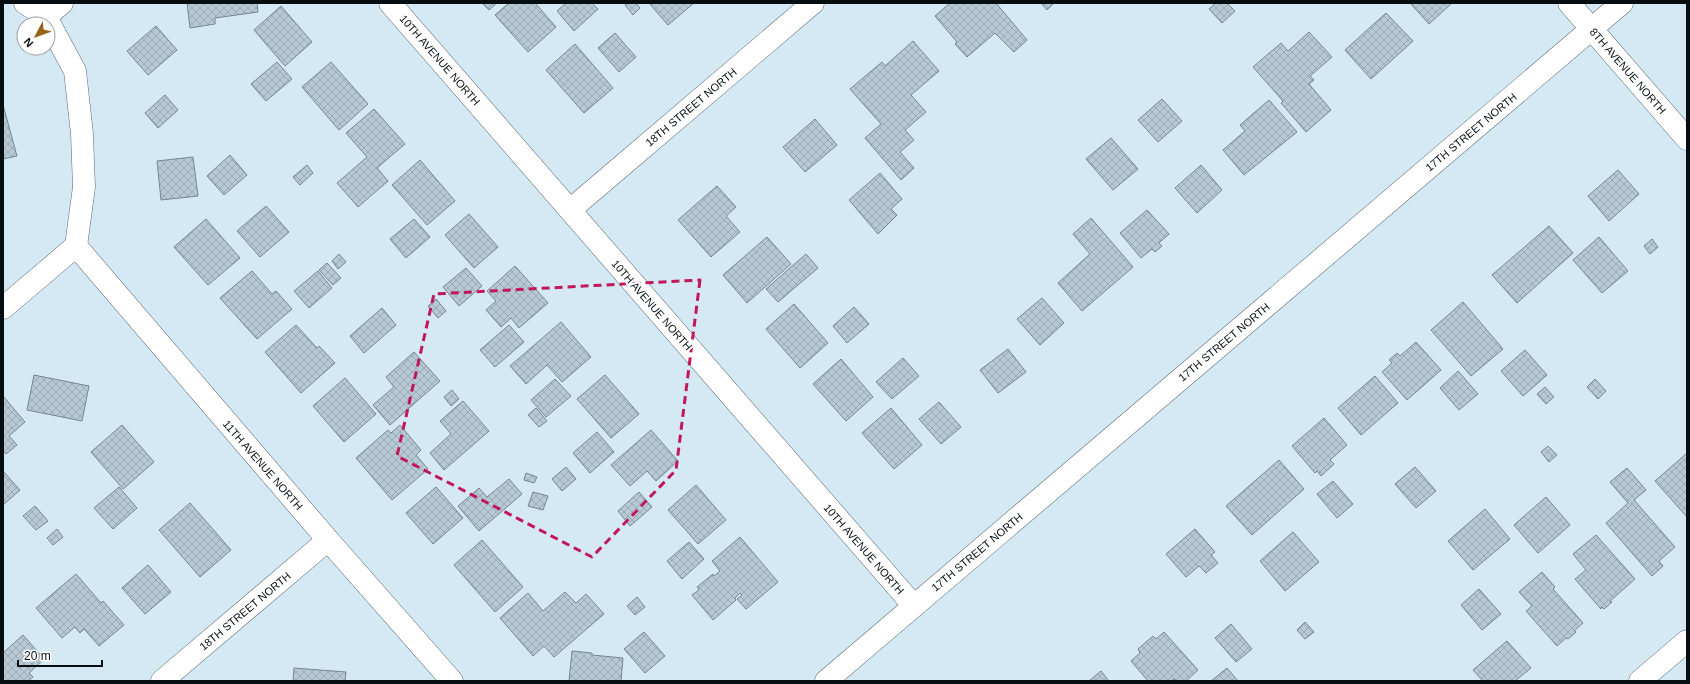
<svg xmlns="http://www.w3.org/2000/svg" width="1690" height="684" font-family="Helvetica,sans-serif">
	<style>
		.building { fill: url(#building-cross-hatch); stroke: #748691 }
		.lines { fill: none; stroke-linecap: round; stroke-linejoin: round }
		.minor-casing { stroke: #566871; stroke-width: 23 }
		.minor { stroke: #fff; stroke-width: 22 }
		.marked { fill: none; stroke: #c2185b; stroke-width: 3; stroke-dasharray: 8 5; stroke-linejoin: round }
		.labels { text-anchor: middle; stroke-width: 4; stroke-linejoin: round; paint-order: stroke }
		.street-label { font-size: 11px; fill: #070e12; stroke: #fff }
	</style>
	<defs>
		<pattern id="building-cross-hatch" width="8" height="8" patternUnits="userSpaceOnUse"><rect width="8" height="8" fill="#b6c9d5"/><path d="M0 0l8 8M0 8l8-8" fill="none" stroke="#9babb6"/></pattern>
	</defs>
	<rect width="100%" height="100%" fill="#d5e9f4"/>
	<g class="building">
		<path d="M187 3H257L258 12 215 18V24L190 28Z"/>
		<path d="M482 3H497L489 10Z"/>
		<path d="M509 3H535L556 27 528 52 495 15Z"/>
		<path d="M566 3H592L598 9 574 31 557 11Z"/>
		<path d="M627 3H636L640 8 633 15 625 5Z"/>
		<path d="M649 3H694L668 25Z"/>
		<path d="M950 3H996L1027 40 1014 52 995 33 967 57 955 44 957 42 935 16Z"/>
		<path d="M1041 3H1054L1047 10Z"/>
		<path d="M1216 3H1227L1235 11 1222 23 1209 9Z"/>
		<path d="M1410 3H1452L1429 24Z"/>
		<path d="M281 6 312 42 285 66 254 30Z"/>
		<path d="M1386 13 1413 41 1371 79 1345 50Z"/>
		<path d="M156 26 177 50 148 75 127 51Z"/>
		<path d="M1309 32 1332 57 1310 76 1314 80 1309 84 1331 110 1306 132 1281 103 1283 101 1253 67 1281 43 1288 51Z"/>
		<path d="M615 33 636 57 619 72 598 48Z"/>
		<path d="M913 41 939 71 911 95 926 112 905 130 914 140 900 152 914 168 901 180 865 138 881 124 850 89 882 62 885 66Z"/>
		<path d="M575 44 613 88 584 113 546 70Z"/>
		<path d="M277 62 292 79 266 101 251 84Z"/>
		<path d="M331 62 368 104 339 130 302 87Z"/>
		<path d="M165 95 178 110 158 128 145 113Z"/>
		<path d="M1162 99 1182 121 1158 142 1138 120Z"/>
		<path d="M1269 100 1297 132 1244 175 1223 150 1245 131 1240 125Z"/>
		<path d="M3 105 17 156 3 159Z"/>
		<path d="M374 109 405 144 377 168 388 181 358 207 337 183 367 157 346 133Z"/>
		<path d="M815 119 837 145 805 172 783 147Z"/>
		<path d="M1111 138 1138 169 1113 190 1086 159Z"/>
		<path d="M230 155 247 175 224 195 207 176Z"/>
		<path d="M193 157 198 196 161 200 157 161Z"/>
		<path d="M420 160 455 201 427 225 392 185Z"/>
		<path d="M307 165 313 173 300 185 293 177Z"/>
		<path d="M1201 165 1222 190 1197 213 1175 188Z"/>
		<path d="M1618 170 1639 194 1609 221 1588 196Z"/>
		<path d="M880 173 902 199 891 209 897 215 878 234 849 200Z"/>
		<path d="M717 186 736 207 726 216 740 232 711 257 678 220Z"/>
		<path d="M266 206 289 232 260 257 237 231Z"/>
		<path d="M1147 210 1169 234 1159 243 1162 246 1155 252 1152 249 1141 258 1120 233Z"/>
		<path d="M469 214 498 247 474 268 445 235Z"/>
		<path d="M1091 218 1133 267 1082 311 1058 283 1090 254 1073 234Z"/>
		<path d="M206 219 240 258 208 285 174 247Z"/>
		<path d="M414 219 430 237 406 258 390 239Z"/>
		<path d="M1549 226 1573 253 1517 303 1492 275Z"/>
		<path d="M767 237 791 264 747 303 723 275Z"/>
		<path d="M1599 237 1628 271 1602 293 1573 260Z"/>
		<path d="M1652 239 1658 247 1650 254 1644 246Z"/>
		<path d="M339 254 346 262 338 269 332 261Z"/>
		<path d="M806 254 818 268 778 302 766 289Z"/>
		<path d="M327 263 341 278 333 285 319 270Z"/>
		<path d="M515 266 548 303 519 328 511 318 501 327 486 310 496 301 487 291Z"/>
		<path d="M466 268 482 286 459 306 443 287Z"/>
		<path d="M252 271 272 294 276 291 292 309 257 339 220 298Z"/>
		<path d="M318 271 332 288 309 308 294 291Z"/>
		<path d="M1042 298 1064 323 1040 345 1017 319Z"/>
		<path d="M436 299 446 311 438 318 428 306Z"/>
		<path d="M1463 302 1503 349 1471 376 1431 330Z"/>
		<path d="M794 304 828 343 800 368 766 329Z"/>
		<path d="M854 307 869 324 847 343 833 326Z"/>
		<path d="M382 308 396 325 364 353 350 336Z"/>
		<path d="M561 322 591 357 562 382 547 365 526 384 510 366Z"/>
		<path d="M296 325 317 348 319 346 335 363 301 393 265 352Z"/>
		<path d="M509 325 524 342 495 367 480 350Z"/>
		<path d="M1416 342 1441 370 1407 400 1382 372 1392 363 1389 360 1397 353 1400 356Z"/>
		<path d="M1008 349 1026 372 998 393 980 370Z"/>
		<path d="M1525 350 1547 375 1523 396 1501 371Z"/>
		<path d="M414 352 440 381 390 425 373 405 394 387 386 377Z"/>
		<path d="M903 358 919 376 892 399 876 382Z"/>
		<path d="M841 359 873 397 846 421 813 384Z"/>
		<path d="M1458 371 1478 394 1459 410 1440 388Z"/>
		<path d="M34 375 89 386 82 421 27 410Z"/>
		<path d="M605 375 639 414 611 438 577 399Z"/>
		<path d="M1375 376 1398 403 1361 435 1338 408Z"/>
		<path d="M345 378 376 414 344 442 313 406Z"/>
		<path d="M555 379 571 396 546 417 531 400Z"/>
		<path d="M1595 379 1606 391 1598 399 1587 387Z"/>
		<path d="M1545 387 1554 397 1546 404 1537 394Z"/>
		<path d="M452 390 459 399 451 406 444 397Z"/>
		<path d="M3 396 25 422 9 436 17 445 6 454 3 450Z"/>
		<path d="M463 401 489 431 444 470 430 453 451 434 440 421Z"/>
		<path d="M939 402 961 427 941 444 919 419Z"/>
		<path d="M536 408 547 421 539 427 528 415Z"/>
		<path d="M891 408 922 445 894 469 862 433Z"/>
		<path d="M1324 418 1347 445 1330 460 1334 464 1321 476 1317 471 1315 473 1292 446Z"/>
		<path d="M122 425 154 462 123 489 91 452Z"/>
		<path d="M400 425 421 450 416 455 428 469 392 500 356 458 388 430 391 433Z"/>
		<path d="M651 430 678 461 656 481 647 471 630 486 611 465Z"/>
		<path d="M597 432 614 452 590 473 573 453Z"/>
		<path d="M1548 446 1557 455 1549 462 1541 452Z"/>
		<path d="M1687 453V517L1655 481Z"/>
		<path d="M1279 460 1304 489 1252 535 1226 506Z"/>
		<path d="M566 467 576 479 562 491 552 479Z"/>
		<path d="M1415 467 1436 491 1416 508 1395 484Z"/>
		<path d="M1627 468 1646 490 1634 500 1675 547 1659 561 1663 566 1652 576 1606 523 1628 503 1610 482Z"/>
		<path d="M3 471 20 490 3 505Z"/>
		<path d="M526 473 537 477 534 483 524 480Z"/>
		<path d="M509 479 522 494 479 531 458 506 479 488 487 497Z"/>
		<path d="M1333 481 1353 504 1337 518 1317 494Z"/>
		<path d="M696 485 726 520 698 544 668 510Z"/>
		<path d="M119 487 137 508 113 529 94 508Z"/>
		<path d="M436 487 463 518 433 544 406 513Z"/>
		<path d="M533 492 548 496 543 510 528 506Z"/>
		<path d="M639 492 652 507 630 526 618 511Z"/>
		<path d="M1546 497 1570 525 1538 553 1514 525Z"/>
		<path d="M190 503 231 550 200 577 159 530Z"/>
		<path d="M35 506 48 521 36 530 23 516Z"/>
		<path d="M1485 509 1510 539 1473 570 1448 541Z"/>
		<path d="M57 529 63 537 53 545 47 538Z"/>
		<path d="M1195 529 1215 552 1211 555 1218 563 1206 573 1199 566 1186 577 1166 554Z"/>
		<path d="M1293 532 1319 562 1285 591 1260 561Z"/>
		<path d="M1596 535 1635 579 1610 601 1612 602 1604 609 1602 607 1601 609 1575 579 1586 570 1573 554Z"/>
		<path d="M740 537 778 582 746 609 737 599 742 595 740 593 735 598 736 600 713 620 692 595 699 590 697 587 713 574 714 576 720 571 712 561Z"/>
		<path d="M482 540 523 587 495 612 454 565Z"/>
		<path d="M689 542 704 559 682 579 667 561Z"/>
		<path d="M148 565 171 592 145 614 122 588Z"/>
		<path d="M1542 572 1555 587 1553 589 1583 623 1574 631 1576 632 1568 639 1566 638 1557 646 1526 611 1532 606 1519 592Z"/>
		<path d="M76 574 101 603 103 601 124 625 99 646 84 629 80 633 75 627 62 638 36 608Z"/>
		<path d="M1479 589 1501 614 1482 630 1461 605Z"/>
		<path d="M565 592 576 603 586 594 604 614 554 657 544 646 533 656 500 618 528 593 543 611Z"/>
		<path d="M637 597 645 607 635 615 627 606Z"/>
		<path d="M1305 622 1314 632 1305 639 1297 630Z"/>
		<path d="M1231 624 1252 649 1236 662 1215 638Z"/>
		<path d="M644 632 665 656 645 673 624 649Z"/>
		<path d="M1164 632 1198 670 1186 681H1176L1174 679 1171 681H1148L1131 661 1140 653 1138 649 1153 636 1156 639Z"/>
		<path d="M23 635 44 659 29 673 33 677 28 681H3V653Z"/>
		<path d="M1507 641 1531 668 1515 681H1483L1473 670Z"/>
		<path d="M572 651 592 653V655L623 658 621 681H569Z"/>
		<path d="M294 668 346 672 345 681H293Z"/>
		<path d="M1227 668 1238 681H1211Z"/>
		<path d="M1101 671 1109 681H1089Z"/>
	</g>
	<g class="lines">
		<g class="minor-casing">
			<g id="minor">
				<path d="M390 3 914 606"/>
				<path d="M1569 3 1687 139"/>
				<path d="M46 17 62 3"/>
				<path d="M570 210 813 3"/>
				<path d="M76 246 328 540 452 681"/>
				<path d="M3 308 76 246 84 187 82 134 75 71 46 17 25 3"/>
				<path d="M162 681 328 540"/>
				<path d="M826 681 1622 3"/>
				<path d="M1640 681 1687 641"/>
			</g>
		</g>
		<use href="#minor" class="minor"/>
	</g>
	<path class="marked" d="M700 280 676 470 592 557 397 456 434 294Z"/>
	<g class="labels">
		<g class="street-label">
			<text transform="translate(440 60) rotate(49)" y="4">10TH AVENUE NORTH</text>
			<text transform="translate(1628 71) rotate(49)" y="4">8TH AVENUE NORTH</text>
			<text transform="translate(691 107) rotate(-40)" y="4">18TH STREET NORTH</text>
			<text transform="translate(1471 132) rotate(-40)" y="4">17TH STREET NORTH</text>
			<text transform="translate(652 305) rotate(49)" y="4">10TH AVENUE NORTH</text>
			<text transform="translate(1224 342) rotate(-40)" y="4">17TH STREET NORTH</text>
			<text transform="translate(263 465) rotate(49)" y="4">11TH AVENUE NORTH</text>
			<text transform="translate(864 549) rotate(49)" y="4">10TH AVENUE NORTH</text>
			<text transform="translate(977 552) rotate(-40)" y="4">17TH STREET NORTH</text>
			<text transform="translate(245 611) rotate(-40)" y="4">18TH STREET NORTH</text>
		</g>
	</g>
	<rect width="1690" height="684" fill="none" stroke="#070e12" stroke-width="8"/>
	<g transform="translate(36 36) rotate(229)"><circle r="19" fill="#ffffff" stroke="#9c9fa0"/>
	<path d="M0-3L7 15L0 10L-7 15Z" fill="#966317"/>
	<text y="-6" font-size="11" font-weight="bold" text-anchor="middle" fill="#070e12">N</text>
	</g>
	<path d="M18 660v6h84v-6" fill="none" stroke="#070e12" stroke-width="2"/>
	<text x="24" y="660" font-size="12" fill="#070e12" stroke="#ffffff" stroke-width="3" paint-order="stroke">20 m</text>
</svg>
